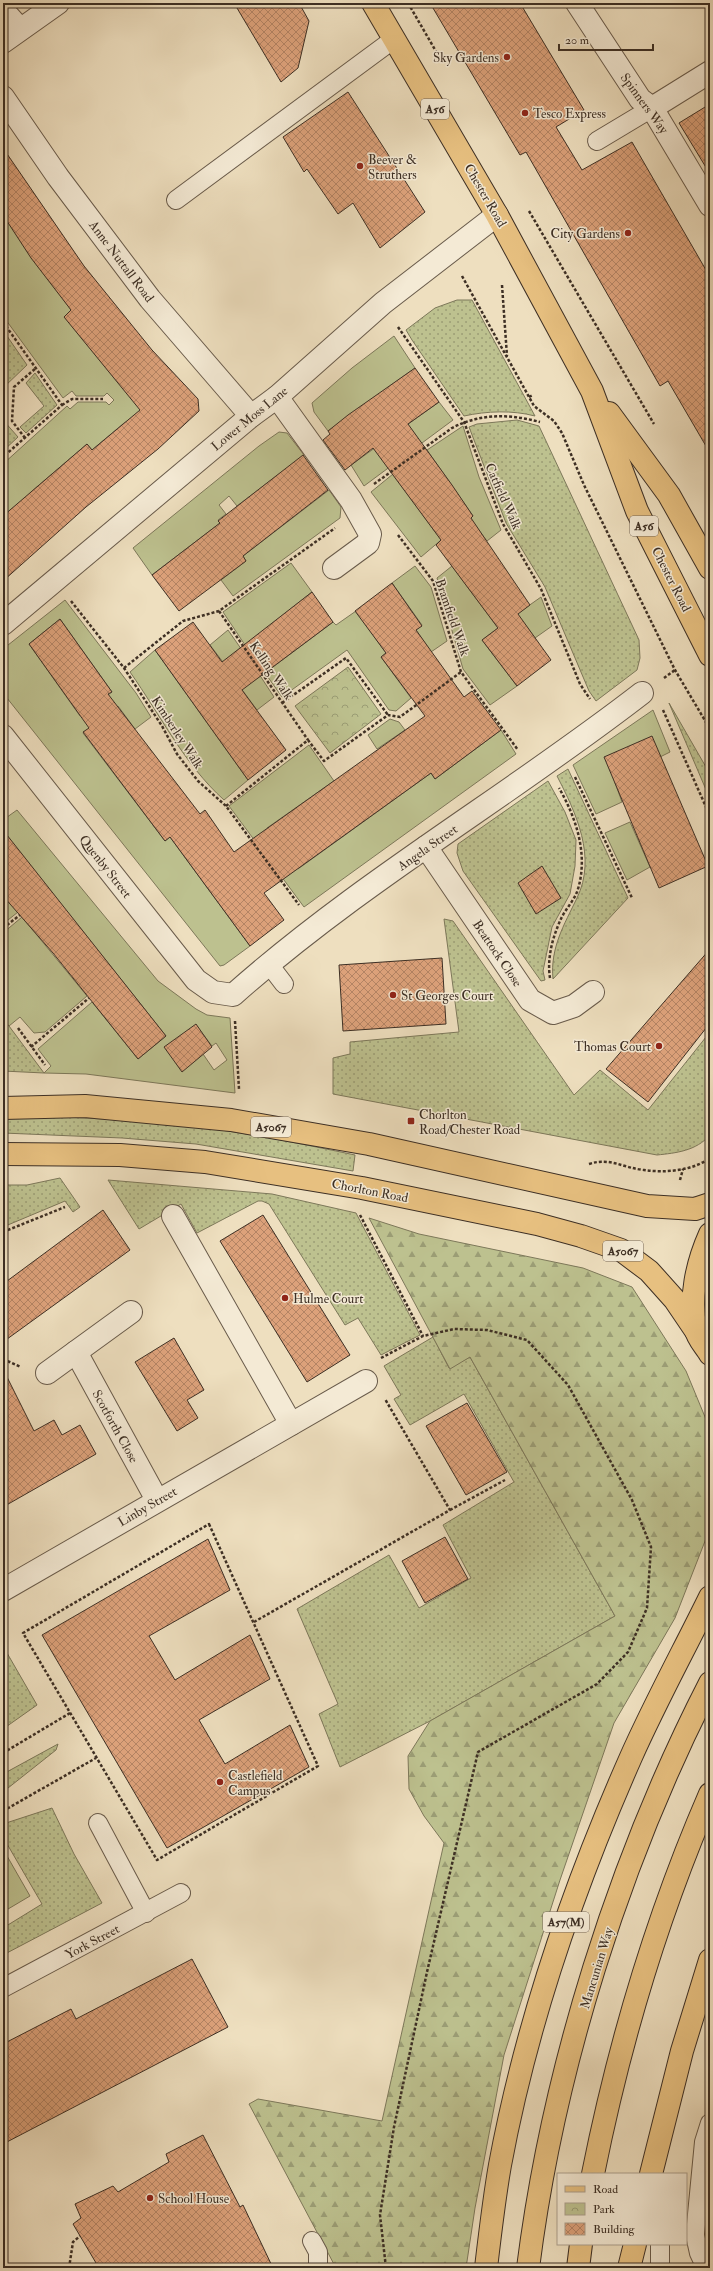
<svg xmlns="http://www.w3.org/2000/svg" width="713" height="2271" font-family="'IM FELL Double Pica',serif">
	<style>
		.grass { fill: url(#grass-dots); stroke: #7d785a }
		.forest { fill: url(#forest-firs); stroke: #7d785a }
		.park { fill: url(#park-crowns); stroke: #7d785a }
		.garden { fill: #bdc18f; stroke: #7d785a; fill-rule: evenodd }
		.building { fill: url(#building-cross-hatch); stroke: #3d2f24 }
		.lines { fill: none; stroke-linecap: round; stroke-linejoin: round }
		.service-casing { stroke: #695b4b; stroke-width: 20 }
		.minor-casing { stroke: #695b4b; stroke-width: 24 }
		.primary-casing { stroke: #3d2f24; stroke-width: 24 }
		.trunk-casing { stroke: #3d2f24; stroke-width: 24 }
		.motorway-casing { stroke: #3d2f24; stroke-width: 24 }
		.path { stroke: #3d2f24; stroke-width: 2.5; stroke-dasharray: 3 2; stroke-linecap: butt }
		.service { stroke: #f4ead5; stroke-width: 18 }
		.minor { stroke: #f4ead5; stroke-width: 22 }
		.primary { stroke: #e7c080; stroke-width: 22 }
		.trunk { stroke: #e7c080; stroke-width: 22 }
		.motorway { stroke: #e7c080; stroke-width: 22 }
		.poi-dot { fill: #8f2418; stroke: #f4ead5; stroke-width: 1.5 }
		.labels { text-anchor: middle; stroke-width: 3; stroke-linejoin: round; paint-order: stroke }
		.shield { fill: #f4ead5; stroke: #746759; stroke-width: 1 }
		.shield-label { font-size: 12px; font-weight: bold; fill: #3d2f24 }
		.poi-label { font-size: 13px; fill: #3d2f24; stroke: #f4ead5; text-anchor: start }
		.street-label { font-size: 13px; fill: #3d2f24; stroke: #f4ead5 }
	</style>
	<defs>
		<pattern id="grass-dots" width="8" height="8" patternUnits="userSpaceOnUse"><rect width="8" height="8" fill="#bdc18f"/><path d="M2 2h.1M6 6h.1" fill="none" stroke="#9b9d75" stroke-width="1.8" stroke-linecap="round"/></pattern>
		<pattern id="forest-firs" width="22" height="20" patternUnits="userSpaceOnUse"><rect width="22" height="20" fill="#bdc18f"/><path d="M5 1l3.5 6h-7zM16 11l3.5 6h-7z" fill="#9b9d75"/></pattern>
		<pattern id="park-crowns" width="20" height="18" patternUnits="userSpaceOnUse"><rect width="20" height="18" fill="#bdc18f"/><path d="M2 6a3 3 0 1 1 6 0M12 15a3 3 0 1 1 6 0" fill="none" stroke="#9b9d75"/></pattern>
		<pattern id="building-cross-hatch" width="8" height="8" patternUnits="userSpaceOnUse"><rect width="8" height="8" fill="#dca17a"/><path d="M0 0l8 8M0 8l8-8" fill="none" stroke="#b48464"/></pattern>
	</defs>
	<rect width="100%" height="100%" fill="#eedfbf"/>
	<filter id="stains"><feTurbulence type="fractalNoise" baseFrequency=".005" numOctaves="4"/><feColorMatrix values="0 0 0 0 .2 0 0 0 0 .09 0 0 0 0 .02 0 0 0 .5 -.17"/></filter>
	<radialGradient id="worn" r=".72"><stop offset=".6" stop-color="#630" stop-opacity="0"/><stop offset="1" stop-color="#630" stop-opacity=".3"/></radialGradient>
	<g class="grass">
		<path d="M457 300H472L535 416C512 410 487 411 464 416L412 340 406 330 435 308Z"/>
		<path d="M7 336 27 365 3 388V339Z"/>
		<path d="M35 373 57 405 26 433 20 427 44 406 26 383Z"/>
		<path d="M3 420 18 437 3 451Z"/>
		<path d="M517 420 539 426 639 640 640 658 637 670 596 701 589 691 545 587 506 523 469 427 477 424Z"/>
		<path d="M669 703 710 774V799Z"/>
		<path d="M568 769 628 898 553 979C550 948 564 925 577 898 597 857 576 813 557 776Z"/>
		<path d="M548 781 565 812 576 840 575 866 570 894 552 927 543 971 545 980 541 981 463 871 457 853 458 844Z"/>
		<path d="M444 919 453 921 574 1095 600 1070 648 1110 710 1032V1135C696 1151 676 1153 657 1155L333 1094V1058L350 1054V1042L459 1032Z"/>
		<path d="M3 1019 9 1026 44 1073 3 1071Z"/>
		<path d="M3 1116C69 1116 134 1120 200 1127 252 1134 303 1144 355 1155L353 1171 196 1144 122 1138 3 1133Z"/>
		<path d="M60 1178 80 1207 73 1212 65 1201 3 1227V1185H27Z"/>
		<path d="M108 1180 272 1194 356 1213 420 1335 381 1355 358 1318 345 1325 269 1204 262 1201H258L197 1233 181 1204 139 1229Z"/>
		<path d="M433 1337 449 1368 470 1357 615 1616 432 1720 340 1767 319 1714 338 1704 297 1609 389 1555 419 1608 471 1578 443 1525 514 1482 464 1394 410 1425 394 1399 401 1395 384 1366Z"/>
		<path d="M3 1646 37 1705 3 1729Z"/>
		<path d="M58 1744 56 1750 3 1792V1774Z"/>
		<path d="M52 1808 74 1854 102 1903 3 1955V1928L42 1904 3 1837V1824Z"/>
	</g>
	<path class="forest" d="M369 1218 419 1234 583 1268 632 1287 686 1371 710 1429V1521L707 1536 675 1618 614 1723 560 1880 504 2055 475 2208 466 2268H336L249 2104 258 2099 382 2121 444 1843 424 1816 409 1789 408 1756 430 1721 615 1616 470 1357 450 1369Z"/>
	<path class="park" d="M348 667 381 714 330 753 295 706Z"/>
	<g class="garden">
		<path d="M3 214 71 310 65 317 111 374 162 399 124 423 92 450 87 444 32 491 3 523V464L67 406 70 409 78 402H106L109 405 114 400 107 393 104 396H76L72 391 63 398 3 316Z"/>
		<path d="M394 336 415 368 328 431 314 412 312 403 352 368Z"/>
		<path d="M439 402 453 420 364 486 351 465Z"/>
		<path d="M463 426 479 477 501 530 487 541 470 519 473 516 427 450Z"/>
		<path d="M279 432 287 433 304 455 237 506 229 496 219 505 226 514 218 520 220 523 152 575 133 548 259 446Z"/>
		<path d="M393 474 441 540 421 557 371 492Z"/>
		<path d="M329 490 341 507 340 518 233 596 221 580 246 561 243 556Z"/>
		<path d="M291 563 312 592 245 645 223 612Z"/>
		<path d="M415 566 431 587 447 641 431 652 416 630 422 625 392 583Z"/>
		<path d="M452 566 498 628 482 640 517 686 490 705 463 669 437 578Z"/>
		<path d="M541 597 552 626 535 638 517 614Z"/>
		<path d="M65 600 136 693 151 717 135 729 118 706 83 733 165 841 170 837 250 946 224 965 220 966 3 693V649ZM60 619 112 692 80 716 29 644Z"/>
		<path d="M356 611 386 653 381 657 411 698 396 711 389 710 347 650 282 697 265 673 333 622 336 625Z"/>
		<path d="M228 630 244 653 226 666 210 645Z"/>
		<path d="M155 650 248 780 224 800C184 764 161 716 130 672Z"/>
		<path d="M259 674 274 697 257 710 240 687Z"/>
		<path d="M653 710 670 752 614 780 622 802 596 814 573 765Z"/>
		<path d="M390 719 399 722 405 730 377 749 368 735Z"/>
		<path d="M501 730 516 754 304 907 229 806 309 745 334 781 267 828 298 869 431 773 435 779Z"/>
		<path d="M17 810 158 981 196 1009 207 1015 230 1018 235 1093 86 1074 44 1073 51 1066 38 1049 92 1002 138 1059 166 1036 3 831V820ZM196 1025 212 1046 216 1043 227 1060 214 1070 203 1054Z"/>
		<path d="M630 822 650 867 627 880 605 833Z"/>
		<path d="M3 894 18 912 3 924Z"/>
		<path d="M22 917 87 996 45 1032 34 1033 20 1017 9 1026 3 1019V933Z"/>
		<path d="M3 1849 30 1896 3 1912Z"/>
	</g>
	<g class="building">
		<path d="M234 3H299L309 21 298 68 281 82Z"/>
		<path d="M430 3H520L584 110 556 127 582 170 632 142 710 277V453L668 381 660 386 526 152 520 155Z"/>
		<path d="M348 92 425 212 380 248 353 203 338 214 307 169 304 172 283 137Z"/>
		<path d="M710 104V174L679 123Z"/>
		<path d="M3 148 84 266 152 350 198 399 199 411 158 449 86 507 3 581V516L87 444 92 450 140 410 64 317 71 310 31 258 3 215Z"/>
		<path d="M415 368 439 402 408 424 452 485 473 516 471 518 530 605 518 614 551 660 517 686 482 640 498 628 436 545 441 540 373 448 345 470 323 440 330 434 328 431 348 415Z"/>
		<path d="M303 455 328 490 243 556 246 561 179 611 152 575 220 523 218 521Z"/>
		<path d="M392 583 422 626 416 630 464 697 472 691 501 730 435 779 431 773 264 893 284 920 250 946 170 837 165 841 83 732 89 728 29 644 60 619 112 692 108 694 200 814 205 810 234 852 425 716 381 657 386 653 355 611Z"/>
		<path d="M312 592 333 622 242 690 286 750 248 780 155 650 193 622 222 662Z"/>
		<path d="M652 736 708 866 659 888 604 757Z"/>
		<path d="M3 830 166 1036 138 1059 53 953 3 896Z"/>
		<path d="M542 866 561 898 536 914 518 883Z"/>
		<path d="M710 949V1023L648 1102 606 1069Z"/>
		<path d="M442 958 446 1024 343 1031 339 965Z"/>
		<path d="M196 1024 212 1047 182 1072 164 1047Z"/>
		<path d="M103 1210 130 1250 3 1342V1284Z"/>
		<path d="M263 1215 350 1355 307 1382 220 1241Z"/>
		<path d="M174 1338 204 1390 187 1400 198 1418 177 1431 135 1362Z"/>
		<path d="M3 1369 34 1431 54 1420 62 1435 80 1425 96 1454 3 1507Z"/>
		<path d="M467 1403 507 1472 466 1495 426 1426Z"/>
		<path d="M445 1537 468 1579 425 1603 402 1561Z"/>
		<path d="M208 1539 230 1590 149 1636 175 1680 250 1635 270 1679 199 1720 225 1764 290 1725 309 1767 167 1848 42 1635Z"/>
		<path d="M192 1959 228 2027 3 2144V2044L71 2009 76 2019Z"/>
		<path d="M203 2135 240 2207 243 2205 273 2268H99L73 2224 81 2218 75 2204 113 2186 118 2192 169 2162 166 2154Z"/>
	</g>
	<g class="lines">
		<g class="service-casing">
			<g id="service">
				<path d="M597 141 652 108"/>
				<path d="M176 200 394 39"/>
				<path d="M268 963 284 984"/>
				<path d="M98 1823 146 1913"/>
				<path d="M3 1988 181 1893"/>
				<path d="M312 2241 318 2252V2268"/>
				<path d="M660 2268V2244"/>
				<path d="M706 2268 699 2253 695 2235 704 2142 710 2123"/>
			</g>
		</g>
		<g class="minor-casing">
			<g id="minor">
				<path d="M577 3 640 99 652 108 710 205"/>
				<path d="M3 10 20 29"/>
				<path d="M3 42 58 3"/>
				<path d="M3 97 58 177 150 299 251 416"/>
				<path d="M652 108 710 72"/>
				<path d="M277 397 351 500 370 534 368 543 334 568"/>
				<path d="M3 624 251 416 277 397 383 303 497 215"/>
				<path d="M3 736 196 980 213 992 233 995C360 882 508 797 642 693"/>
				<path d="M426 847 530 1000 553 1013 574 1006 593 992"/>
				<path d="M173 1216 291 1424"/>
				<path d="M76 1352 157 1500"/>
				<path d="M47 1373 131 1312"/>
				<path d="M3 1590 366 1381"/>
			</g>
		</g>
		<g class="primary-casing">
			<g id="primary">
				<path d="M3 1108 85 1106 231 1120 369 1144 647 1206 695 1209 710 1204"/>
				<path d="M3 1154 120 1155 205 1162 362 1188 537 1224 581 1236 621 1250 649 1271 675 1300 696 1331"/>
			</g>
		</g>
		<g class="trunk-casing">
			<g id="trunk">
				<path d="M373 3 497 215 592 391 637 511 710 655"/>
				<path d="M609 413 669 495 710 568"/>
				<path d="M710 1234C697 1263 689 1298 696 1330 697 1338 706 1347 710 1354"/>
			</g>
		</g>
		<g class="motorway-casing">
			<g id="motorway">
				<path d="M593 2174C619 2044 657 1916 710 1794"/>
				<path d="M651 2174 682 2051 710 1960"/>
				<path d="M486 2268C490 2234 494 2199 500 2165 526 2025 573 1888 631 1757 655 1703 684 1650 710 1597"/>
				<path d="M528 2268C553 2070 619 1860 710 1683"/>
				<path d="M578 2268 581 2244"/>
				<path d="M629 2268 635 2244"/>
			</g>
		</g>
		<g class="path">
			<path d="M408 3 441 60"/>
			<path d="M529 211 654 424"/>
			<path d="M462 276 534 406 554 421 562 433 584 485 675 670 710 729"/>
			<path d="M502 285 507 356"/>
			<path d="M3 322 62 405 3 457"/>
			<path d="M398 327 464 422 503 524 541 589 580 684 590 699"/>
			<path d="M529 397 533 395"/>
			<path d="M62 405 72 399H103"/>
			<path d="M25 438 12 421 14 387 36 368"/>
			<path d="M374 484 452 428C481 413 510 414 540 422"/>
			<path d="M398 535 433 581 461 672 518 750"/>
			<path d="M71 601 124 668 162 726 177 754 198 781 226 806 299 905"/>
			<path d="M219 611 308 740"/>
			<path d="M124 668 183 621 219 611 335 528"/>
			<path d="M664 678 675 670"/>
			<path d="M282 703 346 658 388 715"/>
			<path d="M663 710 710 816"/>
			<path d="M575 777 632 898"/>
			<path d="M226 806 308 740 324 761 388 715 400 717 461 672"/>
			<path d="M3 928 20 915"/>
			<path d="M550 978C547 959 552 939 560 921 564 911 573 902 577 892 589 857 577 819 559 788"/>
			<path d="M235 1021 239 1089"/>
			<path d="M18 1028 45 1065"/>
			<path d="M31 1047 89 998"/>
			<path d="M589 1164C610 1157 623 1168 644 1170 665 1173 692 1171 710 1158"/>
			<path d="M680 1180 683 1169"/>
			<path d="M360 1215 423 1336"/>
			<path d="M3 1232 65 1207"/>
			<path d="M381 1358 423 1336 454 1329 487 1330 527 1340 568 1385 632 1500 651 1547 647 1608 628 1652 597 1684 478 1752 427 1972 394 2127 380 2215 386 2268"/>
			<path d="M3 1359 21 1367"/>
			<path d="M450 1510 505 1480"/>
			<path d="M209 1524 318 1766 157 1860 23 1633Z"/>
			<path d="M254 1622 450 1510 385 1399"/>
			<path d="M3 1753 70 1713"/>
			<path d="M3 1811 96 1758"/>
			<path d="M69 2268 73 2242 80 2236"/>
		</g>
		<use href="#service" class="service"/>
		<use href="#minor" class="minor"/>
		<use href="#primary" class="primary"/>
		<use href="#trunk" class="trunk"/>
		<use href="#motorway" class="motorway"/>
	</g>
	<g class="poi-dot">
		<circle cx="507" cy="57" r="4"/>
		<circle cx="525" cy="113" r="4"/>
		<circle cx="360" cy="166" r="4"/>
		<circle cx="628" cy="233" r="4"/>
		<circle cx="393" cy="995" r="4"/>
		<circle cx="659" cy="1046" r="4"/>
		<rect x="407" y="1117" width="8" height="8" rx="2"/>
		<circle cx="285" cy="1298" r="4"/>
		<circle cx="220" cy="1782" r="4"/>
		<circle cx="150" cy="2198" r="4"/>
	</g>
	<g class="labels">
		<g class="shield">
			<rect x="421" y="99" width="28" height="20" rx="3"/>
			<rect x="630" y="516" width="28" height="20" rx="3"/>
			<rect x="251" y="1117" width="40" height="20" rx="3"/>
			<rect x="603" y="1241" width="40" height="20" rx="3"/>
			<rect x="543" y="1912" width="46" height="20" rx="3"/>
		</g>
		<g class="shield-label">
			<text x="435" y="113">A56</text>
			<text x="644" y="530">A56</text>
			<text x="271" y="1131">A5067</text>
			<text x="623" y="1255">A5067</text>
			<text x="566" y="1926">A57(M)</text>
		</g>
		<g class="poi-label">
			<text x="499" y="62" text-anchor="end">Sky Gardens</text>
			<text x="533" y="118">Tesco Express</text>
			<text x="368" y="164">Beever &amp;<tspan x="368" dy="15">Struthers</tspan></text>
			<text x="620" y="238" text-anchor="end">City Gardens</text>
			<text x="401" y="1000">St Georges Court</text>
			<text x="651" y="1051" text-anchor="end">Thomas Court</text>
			<text x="419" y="1119">Chorlton<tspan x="419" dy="15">Road/Chester Road</tspan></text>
			<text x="293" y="1303">Hulme Court</text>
			<text x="228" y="1780">Castlefield<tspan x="228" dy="15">Campus</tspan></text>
			<text x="158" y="2203">School House</text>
		</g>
		<g class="street-label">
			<text transform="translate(645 103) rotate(54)" y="5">Spinners Way</text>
			<text transform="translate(486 195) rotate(60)" y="5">Chester Road</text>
			<text transform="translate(122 261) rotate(53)" y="5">Anne Nuttall Road</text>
			<text transform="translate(249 418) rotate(-39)" y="5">Lower Moss Lane</text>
			<text transform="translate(504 496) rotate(66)" y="5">Catfield Walk</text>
			<text transform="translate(672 579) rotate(63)" y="5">Chester Road</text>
			<text transform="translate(453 617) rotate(71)" y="5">Bramfield Walk</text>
			<text transform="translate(272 670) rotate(56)" y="5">Kelling Walk</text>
			<text transform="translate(178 732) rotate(57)" y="5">Kimberley Walk</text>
			<text transform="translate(427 847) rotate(-35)" y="5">Angela Street</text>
			<text transform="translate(106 866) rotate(52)" y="5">Quenby Street</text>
			<text transform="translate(498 953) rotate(56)" y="5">Beattock Close</text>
			<text transform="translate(370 1190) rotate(11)" y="5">Chorlton Road</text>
			<text transform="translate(116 1426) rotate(61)" y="5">Scotforth Close</text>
			<text transform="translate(147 1506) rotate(-30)" y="5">Linby Street</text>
			<text transform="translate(92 1941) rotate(-28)" y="5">York Street</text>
			<text transform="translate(596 1968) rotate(-73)" y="5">Mancunian Way</text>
		</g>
	</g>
	<rect width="713" height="2271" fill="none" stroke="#eedfbf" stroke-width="16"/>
	<rect x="4" y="4" width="705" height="2263" fill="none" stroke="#3d2f24" stroke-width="2"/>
	<rect x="8" y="8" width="697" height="2255" fill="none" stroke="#3d2f24"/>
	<rect x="557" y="2173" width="130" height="72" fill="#f4ead5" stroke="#ab9f8e"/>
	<rect x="565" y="2186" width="20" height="6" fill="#e7c080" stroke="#ab9f8e"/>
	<text x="593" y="2193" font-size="12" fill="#3d2f24">Road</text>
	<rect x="565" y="2203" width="20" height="12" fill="url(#park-crowns)" stroke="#ab9f8e"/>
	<text x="593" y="2213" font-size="12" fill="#3d2f24">Park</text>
	<rect x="565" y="2223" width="20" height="12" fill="url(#building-cross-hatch)" stroke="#ab9f8e"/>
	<text x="593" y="2233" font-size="12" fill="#3d2f24">Building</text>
	<path d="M559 44v6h94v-6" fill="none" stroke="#3d2f24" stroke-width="2"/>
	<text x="565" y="44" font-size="12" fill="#3d2f24" stroke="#f4ead5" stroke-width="3" paint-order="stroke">20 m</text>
	<rect width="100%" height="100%" filter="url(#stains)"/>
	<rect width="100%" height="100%" fill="url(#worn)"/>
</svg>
